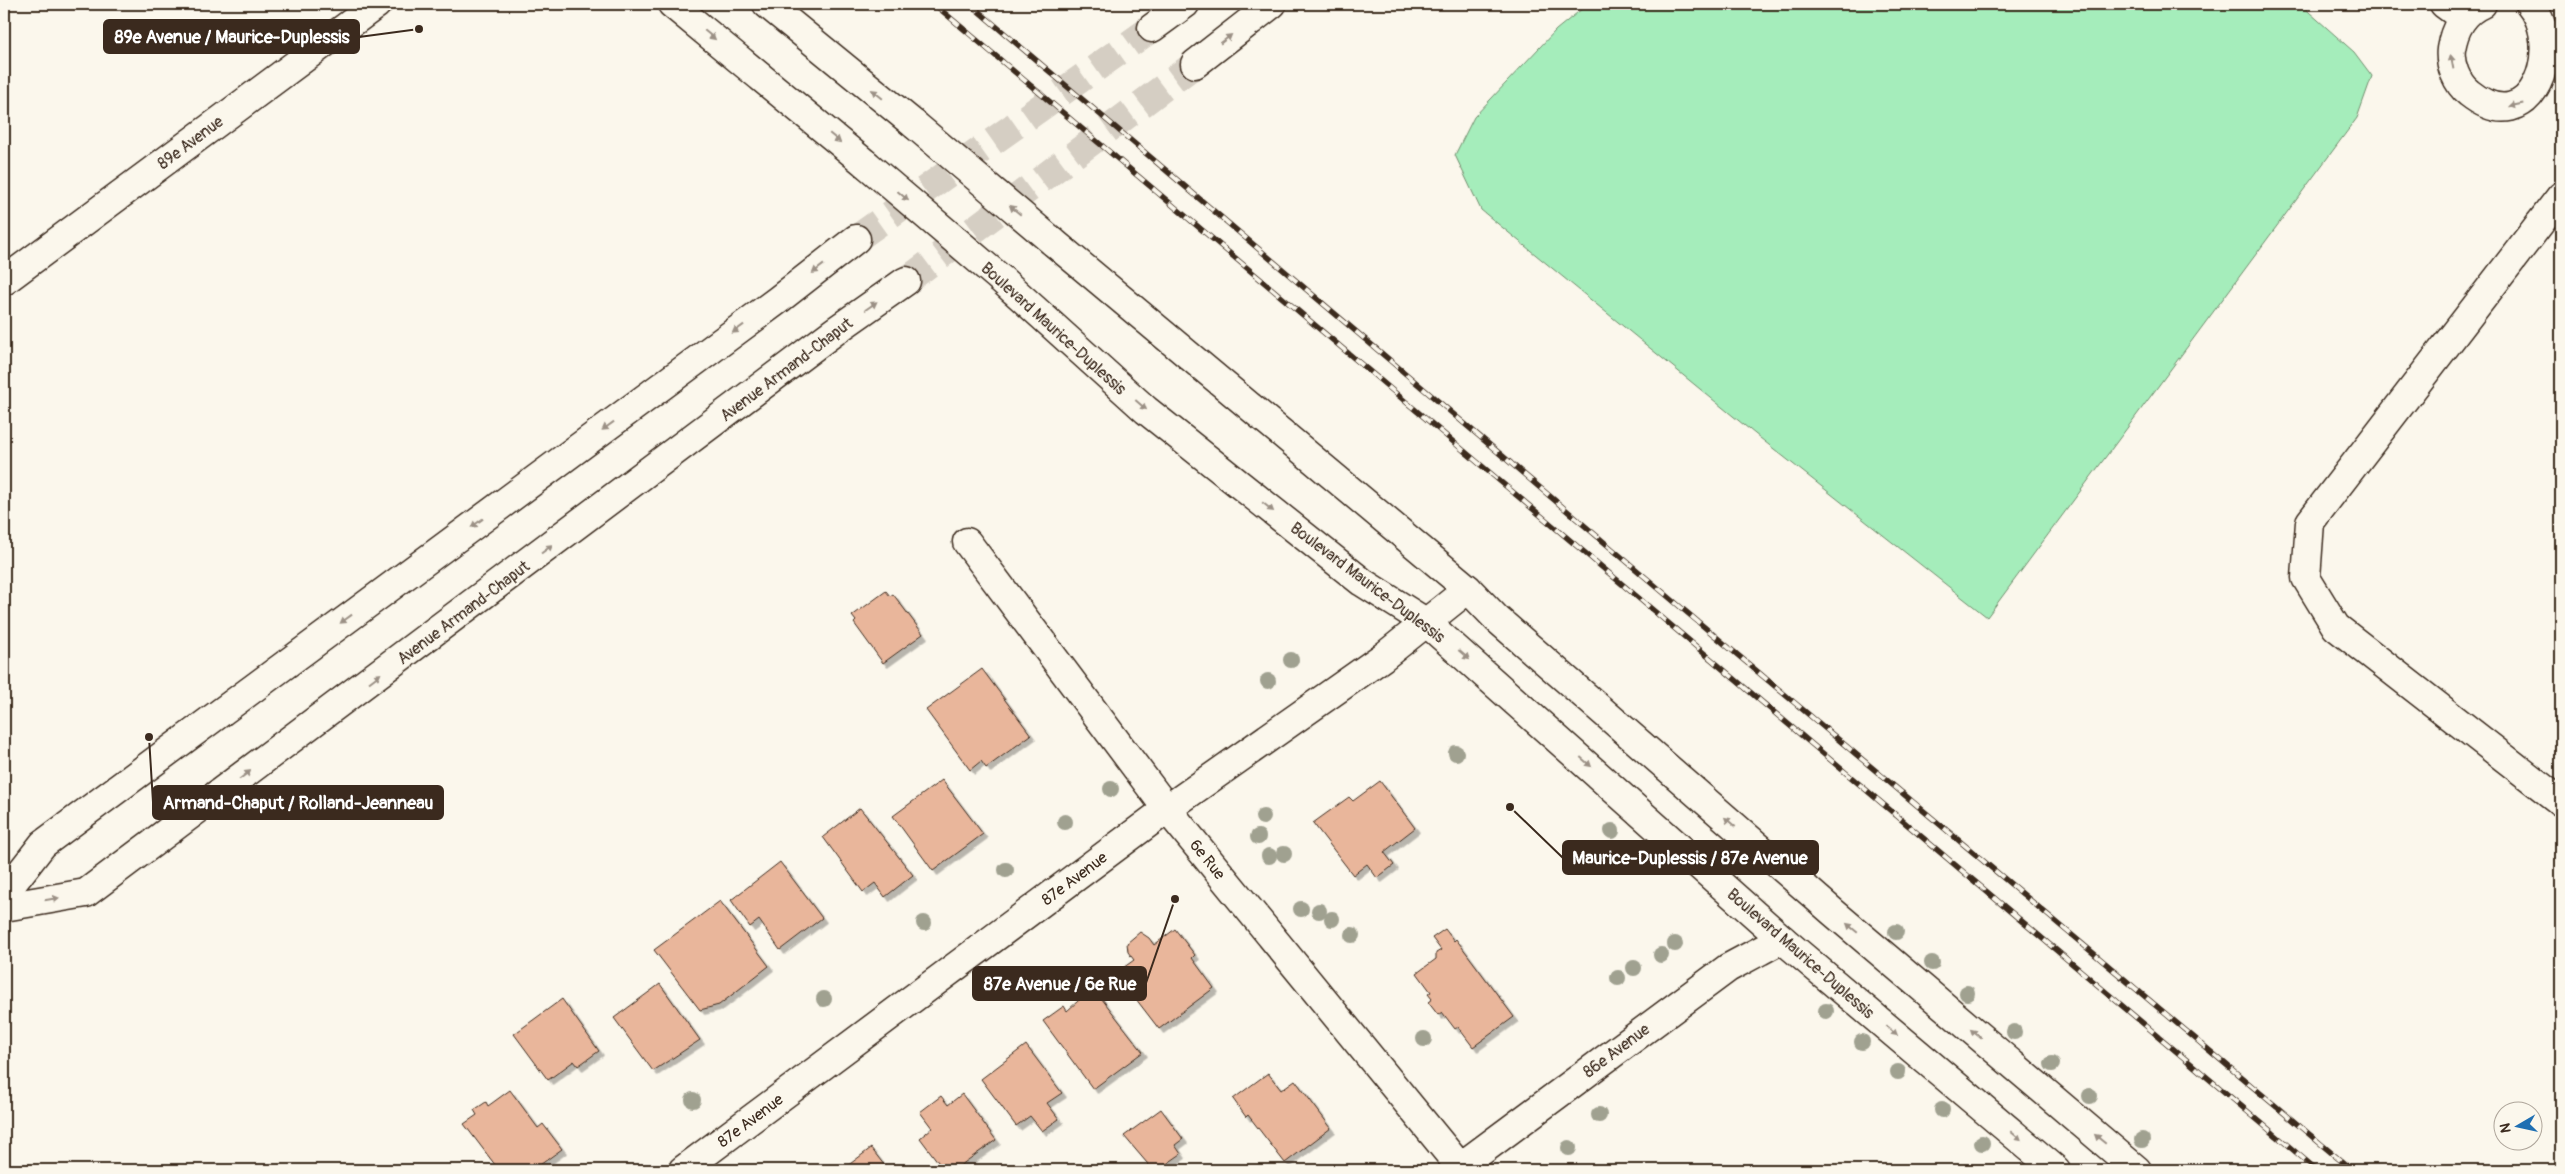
<svg xmlns="http://www.w3.org/2000/svg" width="2565" height="1174" font-family="Pangolin,sans-serif">
	<style>
		.green { fill: #a5edbb; stroke: #708c6c }
		.building { fill: #e9b69b; stroke: #3b2a1e; filter: url(#shadow) }
		.lines { fill: none; stroke-linecap: round; stroke-linejoin: round }
		.minor-tunnel { stroke: #d5cec3; stroke-width: 28; stroke-dasharray: 28 14; stroke-linecap: butt }
		.minor-casing { stroke: #3b2a1e; stroke-width: 31 }
		.minor { stroke: #fbf7ec; stroke-width: 28 }
		.rail-casing { stroke: #3b2a1e; stroke-width: 5.5 }
		.rail { stroke: #fbf7ec; stroke-width: 4; stroke-dasharray: 11; stroke-linecap: butt }
		.minor-bridge-casing { stroke: #3b2a1e; stroke-width: 31; stroke-linecap: butt }
		.minor-bridge { stroke: #fbf7ec; stroke-width: 28 }
		.tree { fill: #a0a190 }
		.oneway { fill: #9b9085 }
		.labels { text-anchor: middle; stroke-width: 4.5; stroke-linejoin: round; paint-order: stroke }
		.street-label { font-size: 16px; fill: #3b2a1e; stroke: #fbf7ec }
		.leader { fill: none; stroke: #3b2a1e; stroke-width: 2 }
		.callout-dot { fill: #3b2a1e; stroke: #fbf7ec; stroke-width: 2 }
		.callout { fill: #3b2a1e; stroke: #3b2a1e; stroke-width: 2 }
		.callout-label { font-size: 18px; text-anchor: middle; font-weight: bold; fill: #fff }
	</style>
	<defs>
		<filter id="shadow"><feDropShadow dx="4.5" dy="4.5" stdDeviation="0" flood-color="#0004"/></filter>
	</defs>
	<rect width="100%" height="100%" fill="#fbf7ec"/>
	<filter id="ink" filterUnits="userSpaceOnUse"><feTurbulence type="fractalNoise" baseFrequency=".02" numOctaves="2"/><feDisplacementMap in="SourceGraphic" scale="10" xChannelSelector="R" yChannelSelector="G"/><feConvolveMatrix kernelMatrix="1 2 1 2 8 2 1 2 1" color-interpolation-filters="sRGB"/></filter>
	<g filter="url(#ink)">
		<path class="green" d="M1588 4H2300L2354 52 2372 76 2357 118 1987 617 1755 434 1481 210 1455 155 1474 117 1556 30Z"/>
		<g class="building">
			<path d="M886 591 890 596 893 594 923 634 883 663 854 623 856 621 852 616Z"/>
			<path d="M982 669 1031 735 986 768 981 761 970 770 926 710Z"/>
			<path d="M942 780 983 834 933 871 893 816Z"/>
			<path d="M1380 781 1415 828 1384 852 1394 865 1377 878 1367 864 1353 875 1313 823 1349 797 1353 801Z"/>
			<path d="M860 808 913 875 885 897 875 883 863 892 823 837Z"/>
			<path d="M780 862 822 918 780 950 759 920 750 927 731 900Z"/>
			<path d="M720 901 769 966 719 1005 700 1010 654 950Z"/>
			<path d="M1175 929 1195 955 1192 958 1214 988 1159 1029 1116 973 1134 960 1128 952 1127 943 1140 932 1149 938 1154 945Z"/>
			<path d="M1445 929 1454 941 1456 939 1514 1017 1473 1047 1458 1027 1455 1029 1442 1012 1438 1015 1428 1002 1432 999 1428 994 1431 992 1417 973 1436 959V953L1441 950 1432 938Z"/>
			<path d="M660 984 700 1040 653 1071 614 1018Z"/>
			<path d="M1095 990 1143 1052 1093 1089 1043 1021 1064 1006 1067 1011 1089 991 1091 993Z"/>
			<path d="M562 999 599 1051 578 1066 574 1061 548 1080 514 1034Z"/>
			<path d="M1026 1045 1062 1093 1047 1103 1059 1119 1042 1131 1030 1116 1016 1126 981 1079Z"/>
			<path d="M1268 1073 1281 1090 1295 1080 1331 1128 1285 1163 1248 1115 1246 1117 1233 1099Z"/>
			<path d="M510 1090 538 1128 543 1124 562 1149 533 1170H499L464 1124 477 1115 474 1110 486 1102 488 1106Z"/>
			<path d="M962 1094 996 1140 954 1170H944L920 1138 932 1128 920 1112 941 1096 948 1105Z"/>
			<path d="M1161 1109 1183 1139 1175 1145 1181 1154 1158 1170H1153L1124 1136Z"/>
			<path d="M871 1148 888 1170H842Z"/>
		</g>
		<g class="lines">
			<g class="minor-tunnel">
				<path d="M856 239 1152 28"/>
				<path d="M906 281 1195 64"/>
			</g>
			<g class="minor-casing">
				<g id="minor">
					<path d="M672 4 866 164"/>
					<path d="M767 4 915 125"/>
					<path d="M2444 4 2463 18"/>
					<path d="M2482 4C2463 12 2454 30 2451 49 2449 64 2457 84 2469 93 2534 145 2565 44 2530 4"/>
					<path d="M1152 28 1185 4"/>
					<path d="M1195 64 1272 4"/>
					<path d="M2561 196 2310 522 2306 578 2336 627 2561 802"/>
					<path d="M1052 241 1468 589 1497 619 1834 913 2137 1170"/>
					<path d="M1001 279 1146 410 1362 582 1427 623 1782 939 2056 1170"/>
					<path d="M4 281 377 4"/>
					<path d="M967 542 1167 809 1460 1167"/>
					<path d="M4 894 43 844 778 300 856 239"/>
					<path d="M4 907 86 893 835 331 906 281"/>
					<path d="M683 1170 1167 809 1383 657 1468 589"/>
					<path d="M1456 1170 1728 968 1782 939"/>
				</g>
			</g>
			<use href="#minor" class="minor"/>
			<g class="rail-casing">
				<g id="rail">
					<path d="M934 4 2317 1170"/>
					<path d="M970 4 1684 610 2352 1170"/>
				</g>
			</g>
			<use href="#rail" class="rail"/>
			<g class="minor-bridge-casing">
				<g id="minor-bridge">
					<path d="M915 125 1052 241"/>
					<path d="M866 164 1001 279"/>
				</g>
			</g>
			<use href="#minor-bridge" class="minor-bridge"/>
		</g>
		<g class="tree">
			<circle cx="1291" cy="660" r="8"/>
			<circle cx="1268" cy="681" r="8"/>
			<circle cx="1456" cy="753" r="8"/>
			<circle cx="1111" cy="789" r="8"/>
			<circle cx="1263" cy="817" r="8"/>
			<circle cx="1065" cy="822" r="8"/>
			<circle cx="1612" cy="831" r="8"/>
			<circle cx="1258" cy="837" r="8"/>
			<circle cx="1284" cy="854" r="8"/>
			<circle cx="1269" cy="856" r="8"/>
			<circle cx="1006" cy="870" r="8"/>
			<circle cx="1301" cy="909" r="8"/>
			<circle cx="1319" cy="911" r="8"/>
			<circle cx="1332" cy="919" r="8"/>
			<circle cx="924" cy="923" r="8"/>
			<circle cx="1896" cy="932" r="8"/>
			<circle cx="1352" cy="935" r="8"/>
			<circle cx="1675" cy="944" r="8"/>
			<circle cx="1661" cy="955" r="8"/>
			<circle cx="1932" cy="963" r="8"/>
			<circle cx="1634" cy="968" r="8"/>
			<circle cx="1618" cy="978" r="8"/>
			<circle cx="1967" cy="993" r="8"/>
			<circle cx="824" cy="999" r="8"/>
			<circle cx="1826" cy="1011" r="8"/>
			<circle cx="2014" cy="1032" r="8"/>
			<circle cx="1424" cy="1039" r="8"/>
			<circle cx="1862" cy="1042" r="8"/>
			<circle cx="2052" cy="1064" r="8"/>
			<circle cx="1898" cy="1072" r="8"/>
			<circle cx="2090" cy="1096" r="8"/>
			<circle cx="693" cy="1100" r="8"/>
			<circle cx="1942" cy="1110" r="8"/>
			<circle cx="1599" cy="1115" r="8"/>
			<circle cx="2142" cy="1140" r="8"/>
			<circle cx="1982" cy="1143" r="8"/>
			<circle cx="1569" cy="1148" r="8"/>
		</g>
		<defs><path id="oneway-solid" d="M-6-.8H1V-3.2L6.5 0L1 3.2V.8H-6Z" transform="scale(1.25)"/></defs>
		<g class="oneway">
			<use href="#oneway-solid" transform="translate(710 35) rotate(40)"/>
			<use href="#oneway-solid" transform="translate(1226 39) rotate(-38)"/>
			<use href="#oneway-solid" transform="translate(2452 62) rotate(-101)"/>
			<use href="#oneway-solid" transform="translate(877 94) rotate(-141)"/>
			<use href="#oneway-solid" transform="translate(2516 105) rotate(168)"/>
			<use href="#oneway-solid" transform="translate(835 138) rotate(40)"/>
			<use href="#oneway-solid" transform="translate(903 196) rotate(41)"/>
			<use href="#oneway-solid" transform="translate(1015 210) rotate(-140)"/>
			<use href="#oneway-solid" transform="translate(818 269) rotate(142)"/>
			<use href="#oneway-solid" transform="translate(871 306) rotate(-35)"/>
			<use href="#oneway-solid" transform="translate(738 329) rotate(144)"/>
			<use href="#oneway-solid" transform="translate(1141 405) rotate(41)"/>
			<use href="#oneway-solid" transform="translate(608 426) rotate(144)"/>
			<use href="#oneway-solid" transform="translate(1268 507) rotate(39)"/>
			<use href="#oneway-solid" transform="translate(477 523) rotate(144)"/>
			<use href="#oneway-solid" transform="translate(547 549) rotate(-37)"/>
			<use href="#oneway-solid" transform="translate(346 619) rotate(144)"/>
			<use href="#oneway-solid" transform="translate(1464 655) rotate(41)"/>
			<use href="#oneway-solid" transform="translate(375 678) rotate(-37)"/>
			<use href="#oneway-solid" transform="translate(1586 762) rotate(41)"/>
			<use href="#oneway-solid" transform="translate(245 775) rotate(-37)"/>
			<use href="#oneway-solid" transform="translate(1730 822) rotate(-139)"/>
			<use href="#oneway-solid" transform="translate(52 899) rotate(-9)"/>
			<use href="#oneway-solid" transform="translate(1852 928) rotate(-140)"/>
			<use href="#oneway-solid" transform="translate(1892 1031) rotate(40)"/>
			<use href="#oneway-solid" transform="translate(1976 1034) rotate(-140)"/>
			<use href="#oneway-solid" transform="translate(2016 1136) rotate(40)"/>
			<use href="#oneway-solid" transform="translate(2100 1139) rotate(-140)"/>
		</g>
	</g>
	<g class="labels">
		<g class="street-label">
			<text transform="translate(190 142) rotate(-37)" y="6">89e Avenue</text>
			<text transform="translate(1054 328) rotate(42)" y="6">Boulevard Maurice-Duplessis</text>
			<text transform="translate(786 369) rotate(-37)" y="6">Avenue Armand-Chaput</text>
			<text transform="translate(1368 582) rotate(37)" y="6">Boulevard Maurice-Duplessis</text>
			<text transform="translate(463 612) rotate(-37)" y="6">Avenue Armand-Chaput</text>
			<text transform="translate(1208 859) rotate(51)" y="6">6e Rue</text>
			<text transform="translate(1074 878) rotate(-37)" y="6">87e Avenue</text>
			<text transform="translate(1801 953) rotate(41)" y="6">Boulevard Maurice-Duplessis</text>
			<text transform="translate(1616 1050) rotate(-37)" y="6">86e Avenue</text>
			<text transform="translate(750 1120) rotate(-37)" y="6">87e Avenue</text>
		</g>
	</g>
	<path class="leader" d="M419 29L359 37M149 737L153 802M1510 807L1563 858M1175 899L1146 983"/>
	<g class="callout-dot">
		<circle cx="419" cy="29" r="5"/>
		<circle cx="149" cy="737" r="5"/>
		<circle cx="1510" cy="807" r="5"/>
		<circle cx="1175" cy="899" r="5"/>
	</g>
	<g class="callout">
		<rect x="104" y="20" width="255" height="33" rx="5"/>
		<rect x="153" y="786" width="290" height="33" rx="5"/>
		<rect x="1563" y="841" width="255" height="33" rx="5"/>
		<rect x="973" y="967" width="173" height="33" rx="5"/>
	</g>
	<g class="callout-label">
		<text x="232" y="43">89e Avenue / Maurice-Duplessis</text>
		<text x="298" y="809">Armand-Chaput / Rolland-Jeanneau</text>
		<text x="1690" y="864">Maurice-Duplessis / 87e Avenue</text>
		<text x="1060" y="990">87e Avenue / 6e Rue</text>
	</g>
	<rect width="2565" height="1174" fill="none" stroke="#fbf7ec" stroke-width="20"/>
	<rect x="10" y="10" width="2545" height="1154" fill="none" stroke="#3b2a1e" stroke-width="2" filter="url(#ink)"/>
	<g transform="translate(2518 1126) rotate(261)"><circle r="24" fill="#fbf7ec" stroke="#aea59a"/>
	<path d="M0-4L9 19L0 12L-9 19Z" fill="#1f6fb2"/>
	<text y="-8" font-size="14" font-weight="bold" text-anchor="middle" fill="#3b2a1e">N</text>
	</g>
</svg>
